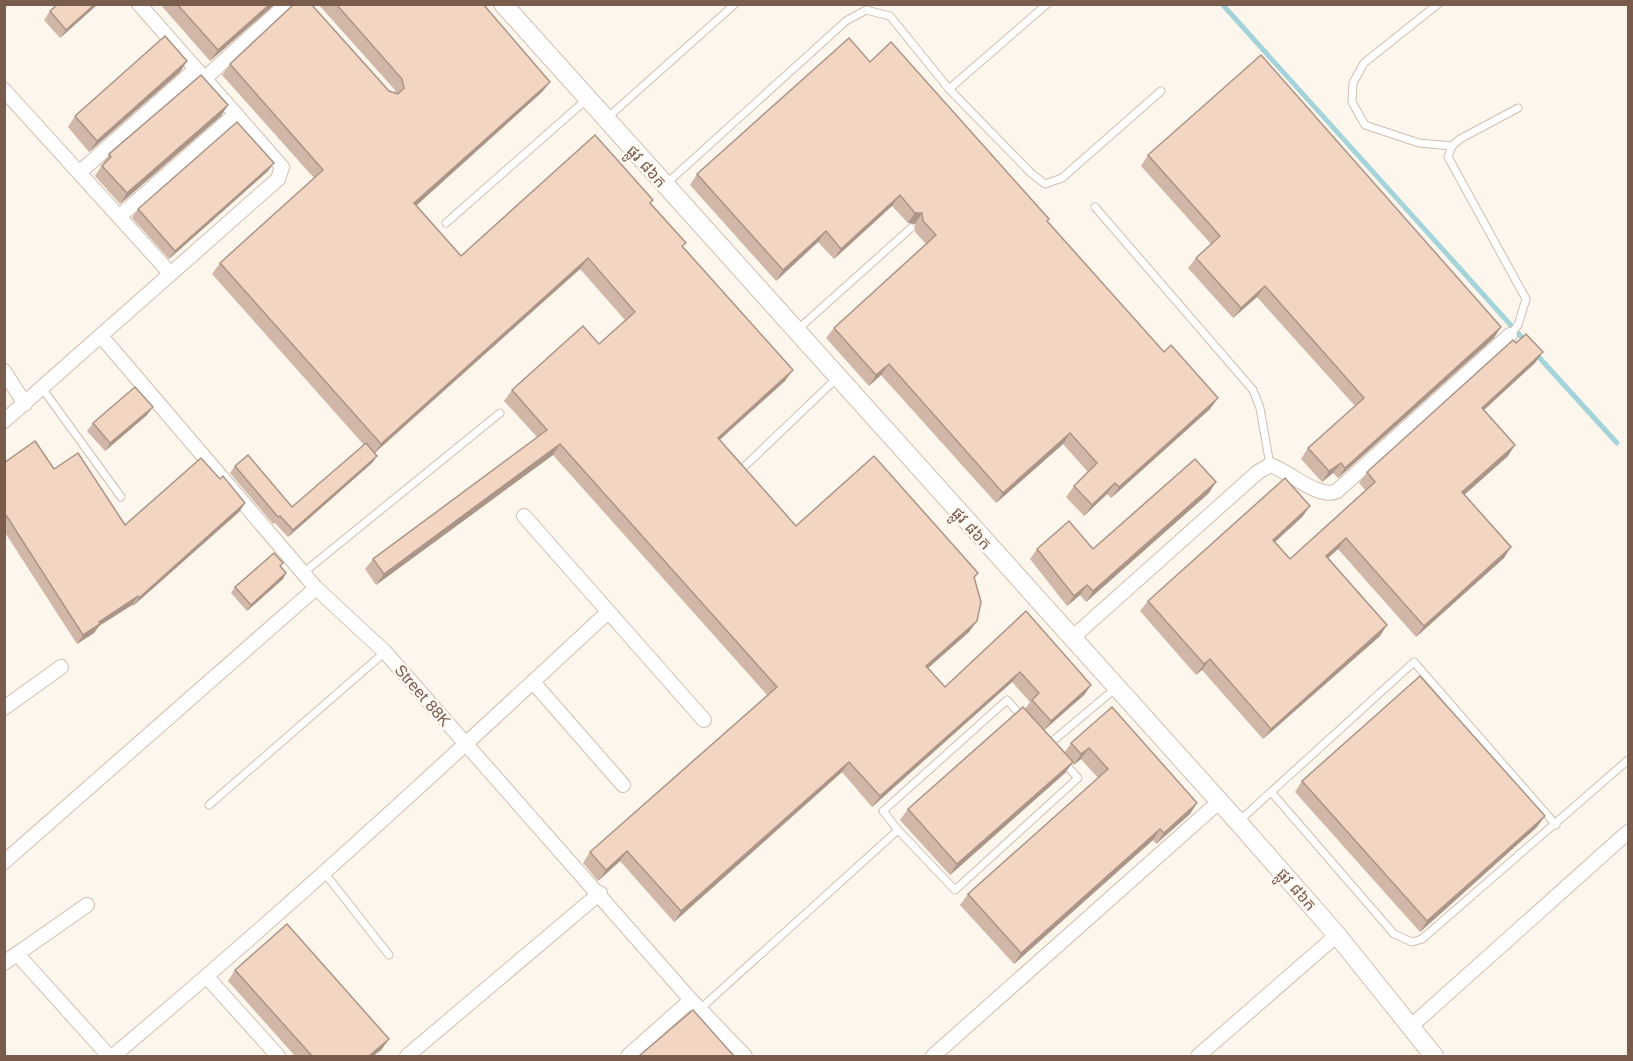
<svg xmlns="http://www.w3.org/2000/svg" width="1633" height="1061" font-family="Helvetica,'Noto Sans Khmer',sans-serif">
	<style>
		.lines { fill: none; stroke-linecap: round; stroke-linejoin: round }
		.stream { stroke: #a5d3da; stroke-width: 5 }
		.service-casing { stroke: #d1beb0; stroke-width: 9 }
		.minor-casing { stroke: #d1beb0; stroke-width: 16 }
		.tertiary-casing { stroke: #d1beb0; stroke-width: 20 }
		.service { stroke: #fff; stroke-width: 7 }
		.minor { stroke: #fff; stroke-width: 14 }
		.tertiary { stroke: #fff; stroke-width: 18 }
		.wall { fill: #d1b7a8 }
		.shaded-wall { fill: #aa9588 }
		.building { fill: #f3d5c3; stroke: #aa9588; stroke-width: 1.5 }
		.labels { text-anchor: middle; stroke-width: 5; stroke-linejoin: round; paint-order: stroke }
		.street-label { font-size: 16px; fill: #7a5c4d; stroke: #fffaf3 }
	</style>
	<rect width="100%" height="100%" fill="#fdf6ec"/>
	<g class="lines">
		<g class="stream">
			<path d="M1222 4 1526 342"/>
			<path d="M1536 354 1617 443"/>
		</g>
		<g class="service-casing">
			<g id="service">
				<path d="M1438 4 1364 63 1353 83 1352 102 1365 125 1419 143 1452 146"/>
				<path d="M949 89 1047 4"/>
				<path d="M607 118 735 4"/>
				<path d="M666 184 846 21 866 10 890 16 949 89 1031 173 1045 184 1062 178 1161 91"/>
				<path d="M1095 207 1253 390 1260 408 1270 465"/>
				<path d="M446 223 587 99"/>
				<path d="M797 330 911 228"/>
				<path d="M1510 335 1518 325 1526 299 1448 157 1452 146 1460 139 1518 108"/>
				<path d="M42 388 121 497"/>
				<path d="M746 465 837 378"/>
				<path d="M303 573 500 413"/>
				<path d="M1007 700 1078 778 955 890 898 830 883 811Z"/>
				<path d="M1048 745 1117 687"/>
				<path d="M1272 793 1394 934 1412 942 1422 939 1628 760"/>
				<path d="M209 805 385 652"/>
				<path d="M1238 822 1414 662 1556 825"/>
				<path d="M323 871 389 955"/>
				<path d="M700 1009 898 830"/>
			</g>
		</g>
		<g class="minor-casing">
			<g id="minor">
				<path d="M204 79 287 4"/>
				<path d="M4 90 170 273"/>
				<path d="M80 172 196 69"/>
				<path d="M120 216 236 114"/>
				<path d="M101 336 316 588 385 652 691 1000 745 1056"/>
				<path d="M4 371 25 404"/>
				<path d="M4 421 278 179 282 167 139 4"/>
				<path d="M524 516 704 720"/>
				<path d="M1072 638 1258 472 1270 465C1289 471 1319 500 1337 491L1510 335"/>
				<path d="M533 682 623 785"/>
				<path d="M4 708 61 667"/>
				<path d="M4 862 316 588"/>
				<path d="M17 954 109 1056"/>
				<path d="M4 963 87 905"/>
				<path d="M207 977 278 1056"/>
				<path d="M1410 1027 1628 832"/>
				<path d="M113 1056C282 914 446 763 608 612"/>
				<path d="M407 1056 600 893"/>
				<path d="M628 1056 691 1000"/>
				<path d="M933 1056 1220 801"/>
				<path d="M1198 1056 1337 935"/>
			</g>
		</g>
		<g class="tertiary-casing">
			<path id="tertiary" d="M503 4 1238 822 1337 935 1434 1056"/>
		</g>
		<use href="#service" class="service"/>
		<use href="#minor" class="minor"/>
		<use href="#tertiary" class="tertiary"/>
	</g>
	<g class="wall">
		<path d="M98 4 60 38 44 20 50 11Z"/>
		<path d="M160 4H275L210 61Z"/>
		<path d="M318 4H483L550 82 542 92 416 205 461 256 650 203 785 381 720 440 796 526 978 573 975 578 977 621 969 632 928 668 945 687 1026 611 1091 685 1084 695 1044 730 1065 752 1071 743 1112 707 1197 803 1190 814 1156 844 1153 840 1014 964 960 905 968 894 1098 778 1081 759 1074 765 1072 763 1065 773 950 875 900 820 908 809 1025 709 1030 702 1012 682 872 807 842 772 674 922 620 861 598 881 583 863 590 852 768 696 553 455 376 585 365 569 373 559 537 437 504 401 512 390 599 344 625 320 580 269 375 453 377 456 372 463 288 537 275 523 273 524 230 473 235 466 292 507 364 445 212 274 220 263 314 178 222 75 230 64 395 93V90Z"/>
		<path d="M187 61 180 72 89 152 68 127 75 116Z"/>
		<path d="M870 62 1049 219 1047 221 1210 409 1111 498 1107 494 1084 516 1066 497 1074 486 1088 472 1063 444 996 503 881 375 869 386 826 338 834 328 926 244 915 232V224L908 223 892 206 834 259 818 242 776 281 690 185 697 174Z"/>
		<path d="M221 116 120 204 95 176 109 154Z"/>
		<path d="M1148 155 1494 338 1338 478 1333 473 1322 482 1301 459 1308 448 1355 406 1257 297 1233 318 1188 268 1196 258 1211 244 1141 166Z"/>
		<path d="M268 171 169 259 132 218 138 209Z"/>
		<path d="M1535 363 1484 410 1508 456 1464 495 1504 558 1416 637 1338 549 1328 558 1380 636 1263 739 1202 670 1196 675 1140 611 1148 601 1310 506 1302 517 1275 542 1290 559 1366 491 1359 483 1367 472Z"/>
		<path d="M147 415 105 451 87 431 93 423Z"/>
		<path d="M4 463 54 469 125 525 220 479 245 503 239 512 133 606 132 605 99 626 94 633 77 644 4 531Z"/>
		<path d="M1209 493 1086 602 1080 595 1067 606 1030 559 1037 549H1093Z"/>
		<path d="M281 567 286 573 283 579 247 611 231 593 235 587Z"/>
		<path d="M1302 781 1537 827 1420 932 1295 792Z"/>
		<path d="M235 970 389 1039 381 1050 373 1056H295L228 981Z"/>
	</g>
	<g class="shaded-wall">
		<path d="M95 4H98L60 38 66 30Z"/>
		<path d="M270 4H275L210 61 218 50Z"/>
		<path d="M187 61 180 72 89 152 97 141Z"/>
		<path d="M550 82 542 92 407 214 414 203Z"/>
		<path d="M228 105 221 116 120 204 127 193Z"/>
		<path d="M274 163 268 171 169 259 175 251Z"/>
		<path d="M900 195 892 206 834 259 841 249Z"/>
		<path d="M915 213H922L915 224 908 223Z"/>
		<path d="M826 231 818 242 776 281 783 270Z"/>
		<path d="M588 258 580 269 373 454 381 444Z"/>
		<path d="M1265 286 1257 297 1233 318 1241 308Z"/>
		<path d="M1501 327 1494 338 1338 478 1345 468Z"/>
		<path d="M1543 352 1535 363 1474 419 1482 408Z"/>
		<path d="M889 364 881 375 869 386 876 375Z"/>
		<path d="M793 370 785 381 710 448 718 438Z"/>
		<path d="M1218 398 1210 409 1111 498 1119 487Z"/>
		<path d="M153 407 147 415 105 451 110 443Z"/>
		<path d="M1070 433 1063 444 996 503 1003 493Z"/>
		<path d="M560 444 553 455 376 585 384 574Z"/>
		<path d="M1515 445 1508 456 1455 503 1462 492Z"/>
		<path d="M377 456 372 463 288 537 293 530Z"/>
		<path d="M1341 463 1333 473 1322 482 1329 471Z"/>
		<path d="M1216 482 1209 493 1086 602 1093 591Z"/>
		<path d="M1115 483 1107 494 1084 516 1092 505Z"/>
		<path d="M245 503 239 512 133 606 139 598Z"/>
		<path d="M1310 506 1302 517 1265 551 1273 540Z"/>
		<path d="M1346 538 1338 549 1318 567 1326 556Z"/>
		<path d="M1511 547 1504 558 1416 637 1424 626Z"/>
		<path d="M286 573 283 579 247 611 251 605Z"/>
		<path d="M1087 585 1080 595 1067 606 1074 596Z"/>
		<path d="M138 596 132 605 99 626 94 633 77 644 83 635 99 622Z"/>
		<path d="M977 621 969 632 919 676 926 666Z"/>
		<path d="M1387 625 1380 636 1263 739 1271 729Z"/>
		<path d="M1210 659 1202 670 1196 675 1204 664Z"/>
		<path d="M1020 672 1012 682 872 807 880 796Z"/>
		<path d="M1091 685 1084 695 1043 731 1051 721Z"/>
		<path d="M1089 748 1081 759 1074 765 1081 754Z"/>
		<path d="M849 762 842 772 674 922 681 911Z"/>
		<path d="M1073 762 1065 773 950 875 957 864Z"/>
		<path d="M1197 803 1190 814 1156 844 1164 833Z"/>
		<path d="M1545 816 1537 827 1420 932 1427 921Z"/>
		<path d="M1160 829 1153 840 1014 964 1021 953Z"/>
		<path d="M627 851 620 861 598 881 606 870Z"/>
		<path d="M389 1039 381 1050 373 1056H369Z"/>
	</g>
	<g class="building">
		<path d="M58 4H95L66 30 50 11Z"/>
		<path d="M177 4H270L218 50Z"/>
		<path d="M294 4H311L389 91 398 94 404 88 402 79 336 4H483L550 82 414 203 461 256 595 135 653 200 650 203 686 243 682 246 793 370 718 438 796 526 874 456 978 573 974 577 981 602 977 621 926 666 945 687 1026 611 1091 685 1051 721 1032 700 1039 693 1020 672 880 796 849 762 681 911 627 851 606 870 590 852 777 687 560 444 384 574 373 559 547 430 512 390 583 326 599 344 635 312 588 258 381 444 220 263 323 170 230 64Z"/>
		<path d="M165 36 187 61 97 141 75 116Z"/>
		<path d="M849 38 870 62 891 42 1049 219 1047 221 1164 352 1171 345 1218 398 1119 487 1115 483 1092 505 1074 486 1097 463 1070 433 1003 493 889 364 876 375 834 328 936 235 923 221 922 213H915L900 195 841 249 826 231 783 270 697 174Z"/>
		<path d="M1261 55 1501 327 1345 468 1341 463 1329 471 1308 448 1364 398 1265 286 1241 308 1196 258 1220 236 1148 155Z"/>
		<path d="M201 75 228 105 127 193 102 166 111 157 109 154Z"/>
		<path d="M237 122 274 163 175 251 138 209Z"/>
		<path d="M1526 334 1543 352 1482 408 1515 445 1462 492 1511 547 1424 626 1346 538 1326 556 1387 625 1271 729 1210 659 1204 664 1148 601 1285 478 1310 506 1273 540 1290 559 1375 482 1367 472 1513 340 1516 343Z"/>
		<path d="M135 387 153 407 110 443 93 423Z"/>
		<path d="M35 441 54 469 78 453 125 525 201 458 220 479 223 476 245 503 139 598 138 596 99 622 100 624 83 635 4 512V463Z"/>
		<path d="M366 443 377 456 293 530 280 516 278 517 235 466 248 455 292 507Z"/>
		<path d="M1195 459 1216 482 1093 591 1087 585 1074 596 1037 549 1069 521 1093 549Z"/>
		<path d="M274 553 283 563 280 566 286 573 251 605 235 587Z"/>
		<path d="M1420 676 1545 816 1427 921 1302 781Z"/>
		<path d="M1023 707 1073 762 957 864 908 809Z"/>
		<path d="M1112 707 1197 803 1164 833 1160 829 1021 953 968 894 1108 769 1089 748 1081 754 1071 743Z"/>
		<path d="M287 924 389 1039 369 1056H312L235 970Z"/>
		<path d="M693 1010 733 1055 731 1056H639Z"/>
	</g>
	<g class="labels">
		<g class="street-label">
			<text transform="translate(647 166) rotate(48)" y="6">ផ្លូវ ៨៦ក</text>
			<text transform="translate(972 528) rotate(48)" y="6">ផ្លូវ ៨៦ក</text>
			<text transform="translate(423 695) rotate(49)" y="6">Street 88K</text>
			<text transform="translate(1297 889) rotate(49)" y="6">ផ្លូវ ៨៦ក</text>
		</g>
	</g>
	<rect width="1633" height="1061" fill="none" stroke="#7a5c4d" stroke-width="12"/>
</svg>
